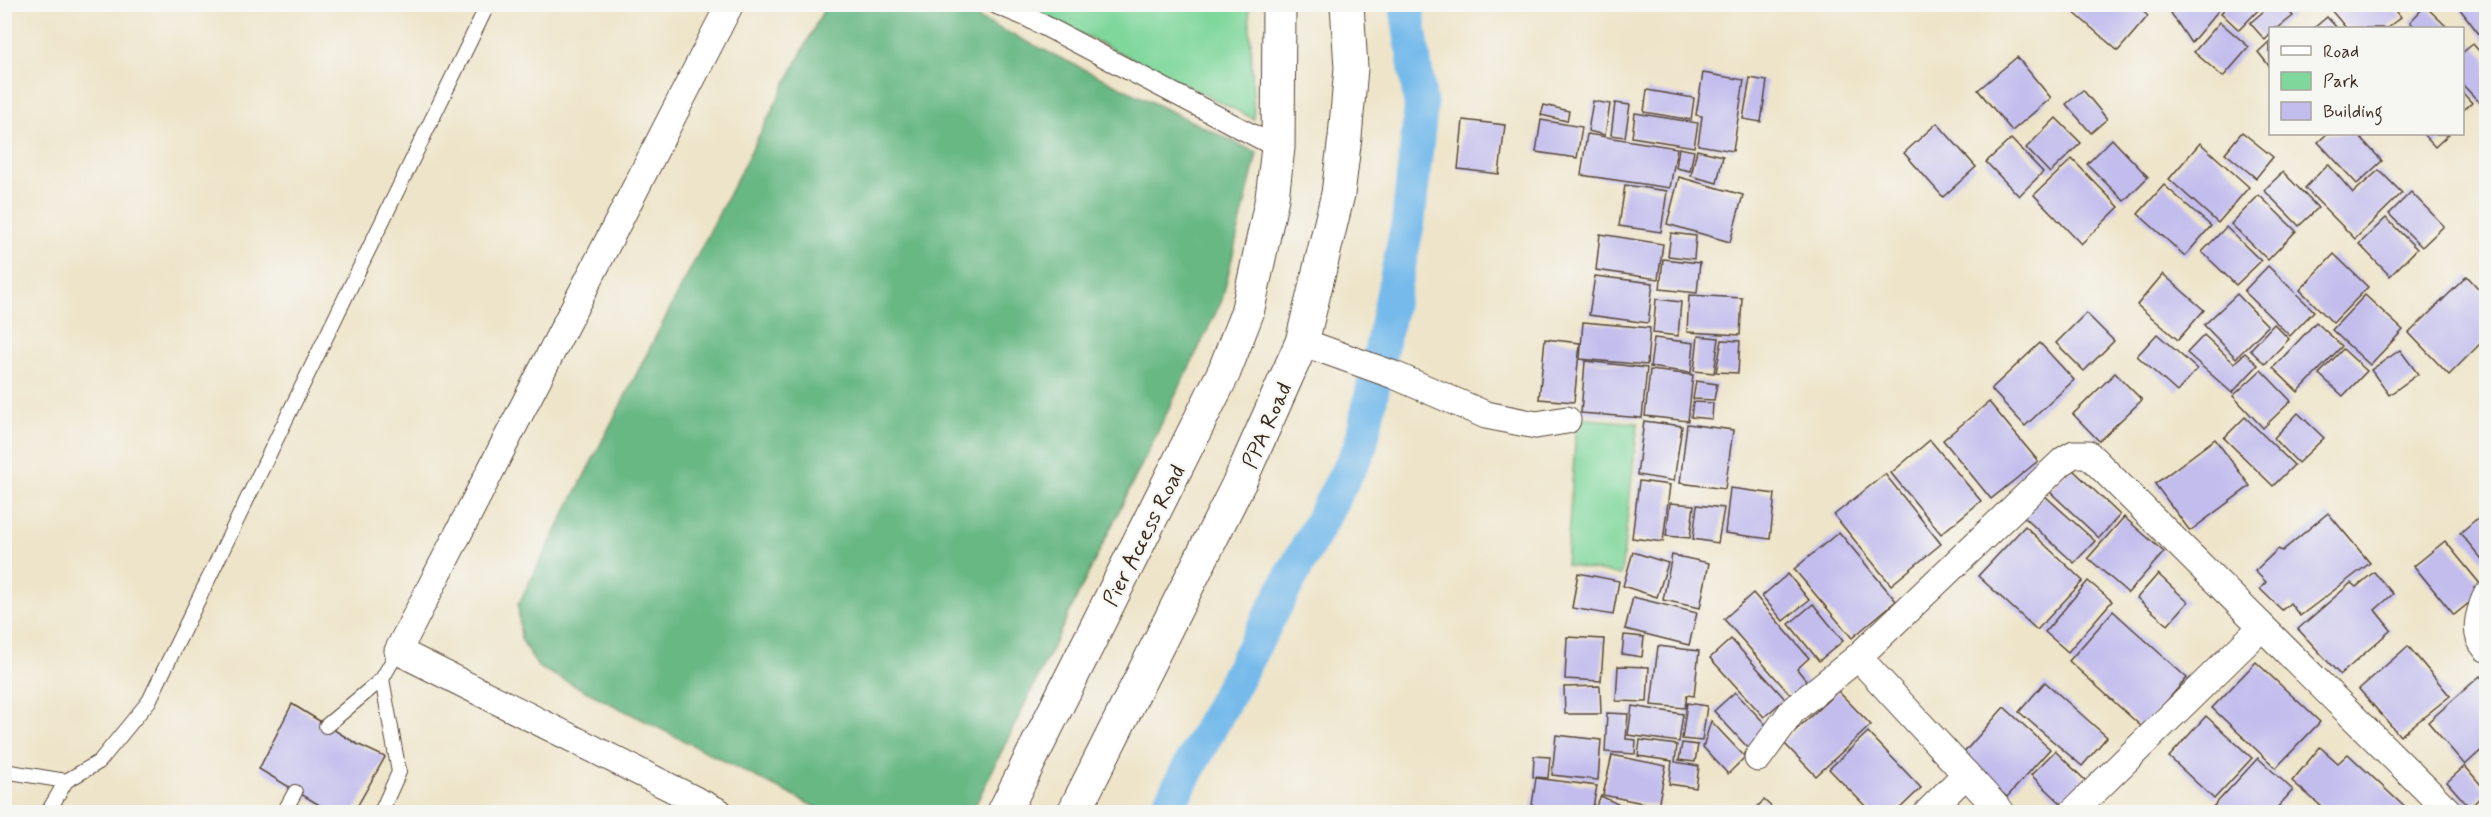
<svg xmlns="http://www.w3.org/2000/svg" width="2491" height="817" font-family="Mynerve,sans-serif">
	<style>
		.green { fill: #80d79c; stroke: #5e805d; stroke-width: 1.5 }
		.forest { fill: #68b884; stroke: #527151; stroke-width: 1.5 }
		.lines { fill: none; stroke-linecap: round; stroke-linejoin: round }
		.canal { stroke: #75baeb; stroke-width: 34 }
		.building { fill: #c3bded }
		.service-casing { stroke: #564638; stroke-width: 16 }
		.pedestrian-casing { stroke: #564638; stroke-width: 22 }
		.minor-casing { stroke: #564638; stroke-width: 29 }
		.trunk-casing { stroke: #564638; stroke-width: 35 }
		.service { stroke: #fff; stroke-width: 14 }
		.pedestrian { stroke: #fff; stroke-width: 20 }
		.minor { stroke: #fff; stroke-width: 27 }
		.trunk { stroke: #fff; stroke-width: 33 }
		.labels { text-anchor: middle; stroke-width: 4.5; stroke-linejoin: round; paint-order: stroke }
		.street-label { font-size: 22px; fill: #3b2a1e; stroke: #f6f6f2 }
	</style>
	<rect width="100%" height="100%" fill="#f6f6f2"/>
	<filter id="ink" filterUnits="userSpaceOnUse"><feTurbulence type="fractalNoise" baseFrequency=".0167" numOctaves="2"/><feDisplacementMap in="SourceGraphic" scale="12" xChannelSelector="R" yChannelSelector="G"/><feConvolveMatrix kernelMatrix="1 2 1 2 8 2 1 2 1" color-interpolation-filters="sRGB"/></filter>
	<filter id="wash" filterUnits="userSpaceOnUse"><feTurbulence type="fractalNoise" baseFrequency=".008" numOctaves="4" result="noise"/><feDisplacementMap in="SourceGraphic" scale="24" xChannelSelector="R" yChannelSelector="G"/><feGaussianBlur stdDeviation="1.35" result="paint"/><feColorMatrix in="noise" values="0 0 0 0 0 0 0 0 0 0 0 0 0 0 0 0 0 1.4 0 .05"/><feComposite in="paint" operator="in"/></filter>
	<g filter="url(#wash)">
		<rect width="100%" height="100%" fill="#eee4c9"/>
		<g class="green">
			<path d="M1023 5H1249L1254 119Z"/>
			<path d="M1577 418 1638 423 1621 575 1566 565Z"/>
		</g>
		<path class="forest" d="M826 5H951L1257 153 1222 300 972 812H825L538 667 521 639 518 605Z"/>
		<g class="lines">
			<path class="canal" d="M1165 812 1360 448 1408 223 1421 107 1406 4"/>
		</g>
		<g id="blocks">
			<g class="building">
				<path d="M2077 4H2135L2148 16 2118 51 2072 11Z"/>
				<path d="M2183 4H2224L2191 43 2171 13Z"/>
				<path d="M2229 4H2264L2239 30 2221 13Z"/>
				<path d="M2272 4H2283L2293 16 2278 28H2270V35L2265 40 2250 23Z"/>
				<path d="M2326 4H2391L2401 17 2387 28H2346Z"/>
				<path d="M2456 4H2486V43Z"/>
				<path d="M2425 6 2448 28H2416L2410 22Z"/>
				<path d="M2327 17 2337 28H2314Z"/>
				<path d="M2220 22 2249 47 2223 77 2194 52Z"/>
				<path d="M2270 41V67L2258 52Z"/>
				<path d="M2473 44 2486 59V100L2482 105 2462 84V53Z"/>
				<path d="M2017 57 2051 98 2012 131 1978 90Z"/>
				<path d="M1703 73 1744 80 1733 151 1698 145 1702 116 1696 115Z"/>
				<path d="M1750 78 1767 81 1761 122 1743 119Z"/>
				<path d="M1647 90 1694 98 1691 120 1644 112Z"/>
				<path d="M2083 90 2107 119 2091 133 2066 104Z"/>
				<path d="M2462 92 2472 103 2462 111Z"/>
				<path d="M1593 101 1610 104 1605 135 1588 131Z"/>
				<path d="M1615 103 1630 105 1625 137 1611 135Z"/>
				<path d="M1544 105 1569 111 1567 121 1541 115Z"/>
				<path d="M1635 113 1698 123 1694 147 1632 137Z"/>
				<path d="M2056 118 2081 143 2050 173 2026 148Z"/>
				<path d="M1463 120 1505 125 1499 174 1458 169Z"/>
				<path d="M1541 120 1582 127 1577 158 1536 152Z"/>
				<path d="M1937 123 1976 167 1943 197 1904 153Z"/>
				<path d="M2242 132 2273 157 2256 178 2225 153Z"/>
				<path d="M1587 134 1677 148 1670 188 1581 175Z"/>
				<path d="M2327 134H2357L2382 161 2357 184 2318 142Z"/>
				<path d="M2423 134H2449L2435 147Z"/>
				<path d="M2011 139 2043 172 2019 196 1986 162Z"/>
				<path d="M2112 139 2148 177 2124 201 2087 164Z"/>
				<path d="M2200 143 2249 187 2218 223 2169 179Z"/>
				<path d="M1679 148 1694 151 1690 171 1676 168Z"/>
				<path d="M1697 150 1723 156 1717 183 1691 176Z"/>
				<path d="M2072 159 2119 207 2081 244 2034 195Z"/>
				<path d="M2328 164 2353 193 2379 170 2402 193 2355 239 2305 188Z"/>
				<path d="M2283 172 2318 208 2299 226 2264 190Z"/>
				<path d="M1679 177 1743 195 1730 242 1667 224Z"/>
				<path d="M1625 185 1667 191 1661 232 1619 226Z"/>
				<path d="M2164 185 2211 226 2185 256 2138 214Z"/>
				<path d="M2411 192 2444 226 2422 247 2389 214Z"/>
				<path d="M2259 195 2296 231 2268 260 2231 224Z"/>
				<path d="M2386 218 2417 249 2390 276 2359 244Z"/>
				<path d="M2226 227 2261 261 2236 285 2202 252Z"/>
				<path d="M1671 233 1696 236 1694 259 1668 256Z"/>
				<path d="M1600 234 1663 244 1658 279 1596 270Z"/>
				<path d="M2334 254 2368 287 2333 323 2300 290Z"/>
				<path d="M1663 259 1700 263 1697 293 1660 289Z"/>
				<path d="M2268 266 2314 311 2290 336 2244 291Z"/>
				<path d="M2163 274 2204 310 2178 340 2137 305Z"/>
				<path d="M1595 276 1653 283 1648 323 1589 315Z"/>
				<path d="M2467 276 2486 297V338L2449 375 2409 333Z"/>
				<path d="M2237 294 2268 326 2236 358 2204 325Z"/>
				<path d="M1689 295 1742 298 1740 335 1687 332Z"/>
				<path d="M2365 295 2403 330 2370 365 2332 330Z"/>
				<path d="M1656 299 1681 302 1678 336 1653 333Z"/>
				<path d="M2086 313 2114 341 2084 371 2056 343Z"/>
				<path d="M1583 322 1650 328 1647 365 1580 359Z"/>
				<path d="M2316 322 2342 346 2298 392 2273 368Z"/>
				<path d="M2274 324 2289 339 2265 364 2250 350Z"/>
				<path d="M2157 334 2197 369 2177 392 2137 356Z"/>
				<path d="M2204 335 2234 363 2245 353 2258 365 2232 393 2187 353Z"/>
				<path d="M1698 336 1719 338 1714 373 1694 371Z"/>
				<path d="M1654 338 1694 343 1691 373 1650 367Z"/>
				<path d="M1545 339 1580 343 1574 402 1539 399Z"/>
				<path d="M1722 340 1740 341 1738 373 1716 372Z"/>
				<path d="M2040 343 2074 380 2025 426 1991 389Z"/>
				<path d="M2343 349 2367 371 2343 396 2319 374Z"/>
				<path d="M2400 350 2418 374 2389 395 2371 370Z"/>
				<path d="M1585 361 1647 368 1642 418 1581 413Z"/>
				<path d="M1650 370 1693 375 1688 421 1645 416Z"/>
				<path d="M2261 370 2291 401 2263 428 2233 396Z"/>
				<path d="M2115 373 2142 400 2099 441 2073 414Z"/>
				<path d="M1696 381 1717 384 1714 400 1693 399Z"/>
				<path d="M1693 402 1713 403 1712 419 1691 417Z"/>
				<path d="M1989 402 2038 461 1991 499 1943 440Z"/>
				<path d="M2298 413 2324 438 2298 463 2274 438Z"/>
				<path d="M2245 417 2294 465 2273 486 2224 438Z"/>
				<path d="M1644 421 1682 426 1674 481 1637 475Z"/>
				<path d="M1687 424 1733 430 1725 489 1680 483Z"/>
				<path d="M2215 439 2250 486 2190 531 2155 484Z"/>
				<path d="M1930 440 1981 501 1941 534 1891 473Z"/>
				<path d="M2071 468 2120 515 2099 538 2049 491Z"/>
				<path d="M1885 474 1941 544 1891 585 1834 515Z"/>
				<path d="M1639 481 1670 485 1663 542 1632 538Z"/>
				<path d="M1730 488 1775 494 1770 539 1725 533Z"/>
				<path d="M2044 495 2095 541 2074 563 2024 517Z"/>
				<path d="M1670 503 1694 505 1690 538 1666 536Z"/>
				<path d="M1697 505 1724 508 1718 543 1693 539Z"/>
				<path d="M2486 511V564L2460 533Z"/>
				<path d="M2328 513 2370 563 2300 616 2290 603 2282 610 2260 589 2266 582 2255 571 2278 549 2282 551Z"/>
				<path d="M2124 517 2164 552 2128 593 2088 558Z"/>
				<path d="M2025 526 2083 581 2037 630 1978 576Z"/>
				<path d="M1839 532 1896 601 1852 638 1794 569Z"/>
				<path d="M2445 541 2485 590 2454 615 2414 566Z"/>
				<path d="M1633 552 1668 563 1657 597 1623 586Z"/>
				<path d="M1672 555 1709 563 1700 608 1663 600Z"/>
				<path d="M2374 572 2393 594 2375 610 2391 630 2340 675 2298 629 2351 583 2356 587Z"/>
				<path d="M1578 573 1619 581 1613 615 1572 608Z"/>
				<path d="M1788 574 1809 600 1783 621 1762 596Z"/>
				<path d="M2158 574 2188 602 2168 625 2137 598Z"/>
				<path d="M2088 581 2112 601 2068 652 2045 632Z"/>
				<path d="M1753 593 1809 658 1797 669 1809 684 1793 698 1724 619Z"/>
				<path d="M1633 597 1697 613 1689 645 1625 629Z"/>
				<path d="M1813 604 1843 641 1819 661 1789 624Z"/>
				<path d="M2113 611 2187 678 2143 728 2069 661Z"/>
				<path d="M1624 635 1644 637 1642 657 1622 654Z"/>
				<path d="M1567 637 1604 639 1601 681 1565 679Z"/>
				<path d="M1731 639 1785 699 1764 717 1710 658Z"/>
				<path d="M1658 646 1699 651 1694 696 1687 695 1685 708 1651 705Z"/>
				<path d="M2408 646 2450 696 2400 736 2359 689Z"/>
				<path d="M2256 662 2320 722 2276 768 2212 708Z"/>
				<path d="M1618 666 1649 667 1647 702 1616 701Z"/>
				<path d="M2480 676 2486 683V746L2465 765 2428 722Z"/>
				<path d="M2045 682 2107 737 2082 766 2019 712Z"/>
				<path d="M1600 686 1601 714H1565L1564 687Z"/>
				<path d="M1838 691 1871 725 1816 776 1783 742Z"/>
				<path d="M1735 692 1770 729 1749 749 1714 711Z"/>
				<path d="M1687 703 1707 706 1702 741 1682 739Z"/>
				<path d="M292 704 357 744 385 757 354 812H331L259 769Z"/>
				<path d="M1632 706 1683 714 1679 742 1628 735Z"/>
				<path d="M2004 707 2050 749 2007 797 1961 756Z"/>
				<path d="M1607 713 1628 714 1626 739 1636 740 1635 754 1605 752Z"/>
				<path d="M2206 716 2252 758 2214 799 2169 757Z"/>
				<path d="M1711 721 1745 757 1728 774 1703 747Z"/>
				<path d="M1868 732 1921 788 1896 812H1871L1829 769Z"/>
				<path d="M1556 735 1601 740 1598 780 1552 775Z"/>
				<path d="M1640 740 1677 745 1675 762 1699 766 1696 788 1669 784 1672 761 1638 756Z"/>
				<path d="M1682 743 1698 745 1695 762 1679 760Z"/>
				<path d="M2320 747 2338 763 2348 754 2410 812H2328L2292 781Z"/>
				<path d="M2055 751 2087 782 2064 806 2031 775Z"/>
				<path d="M1612 755 1666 766 1658 806 1603 795Z"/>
				<path d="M1534 756 1550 757 1548 778 1533 777Z"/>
				<path d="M2258 758 2293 790 2273 812H2215L2211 809Z"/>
				<path d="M2465 766 2486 791 2470 808 2447 782Z"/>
				<path d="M1536 778 1597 786 1592 812H1531Z"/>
				<path d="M1601 796 1630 810 1629 812H1593Z"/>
				<path d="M1764 800 1777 812H1752Z"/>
			</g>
		</g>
	</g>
	<g filter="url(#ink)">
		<use href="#blocks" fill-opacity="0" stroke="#564638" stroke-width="1.5"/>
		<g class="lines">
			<g class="service-casing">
				<g id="service">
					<path d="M326 726 382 679 398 651"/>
					<path d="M4 771 66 781"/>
					<path d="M48 812 66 781 99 762 149 701 488 4"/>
					<path d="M284 812 295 792"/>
					<path d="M381 812 399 772 382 679"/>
				</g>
			</g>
			<g class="pedestrian-casing">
				<path id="pedestrian" d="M997 4 1026 16 1278 148"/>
			</g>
			<g class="minor-casing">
				<g id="minor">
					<path d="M1302 342 1394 375 1486 415 1536 425 1567 420"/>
					<path d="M2486 596C2480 612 2472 633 2486 648"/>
					<path d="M1858 657 2001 812"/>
					<path d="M1758 758 1793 710 1858 657 2064 460 2074 454H2088L2449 812"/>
					<path d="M719 812 398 651 730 4"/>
					<path d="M1928 812 1966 774"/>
					<path d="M2073 812 2262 627"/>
				</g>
			</g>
			<g class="trunk-casing">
				<g id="trunk">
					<path d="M1004 812 1224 372 1247 313 1272 198 1278 148 1279 4"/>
					<path d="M1074 812 1240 481 1302 342 1338 194 1345 137 1351 68 1347 4"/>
				</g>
			</g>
			<use href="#service" class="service"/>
			<use href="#pedestrian" class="pedestrian"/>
			<use href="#minor" class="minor"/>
			<use href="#trunk" class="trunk"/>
		</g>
	</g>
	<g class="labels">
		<g class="street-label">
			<text transform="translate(1266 425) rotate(-66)" y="8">PPA Road</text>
			<text transform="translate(1143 535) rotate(-63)" y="8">Pier Access Road</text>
		</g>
	</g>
	<rect width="2491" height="817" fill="none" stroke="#f6f6f2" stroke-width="24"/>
	<rect x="2269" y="27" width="195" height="108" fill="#f6f6f2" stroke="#aba49d" stroke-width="1.5"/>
	<rect x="2281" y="46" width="30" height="9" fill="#ffffff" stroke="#aba49d" stroke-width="1.5"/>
	<text x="2323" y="57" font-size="18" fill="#3b2a1e">Road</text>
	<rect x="2281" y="72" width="30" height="18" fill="#80d79c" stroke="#aba49d" stroke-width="1.5"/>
	<text x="2323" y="87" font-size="18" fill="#3b2a1e">Park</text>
	<rect x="2281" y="102" width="30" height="18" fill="#c3bded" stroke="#aba49d" stroke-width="1.5"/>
	<text x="2323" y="117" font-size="18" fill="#3b2a1e">Building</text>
</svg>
